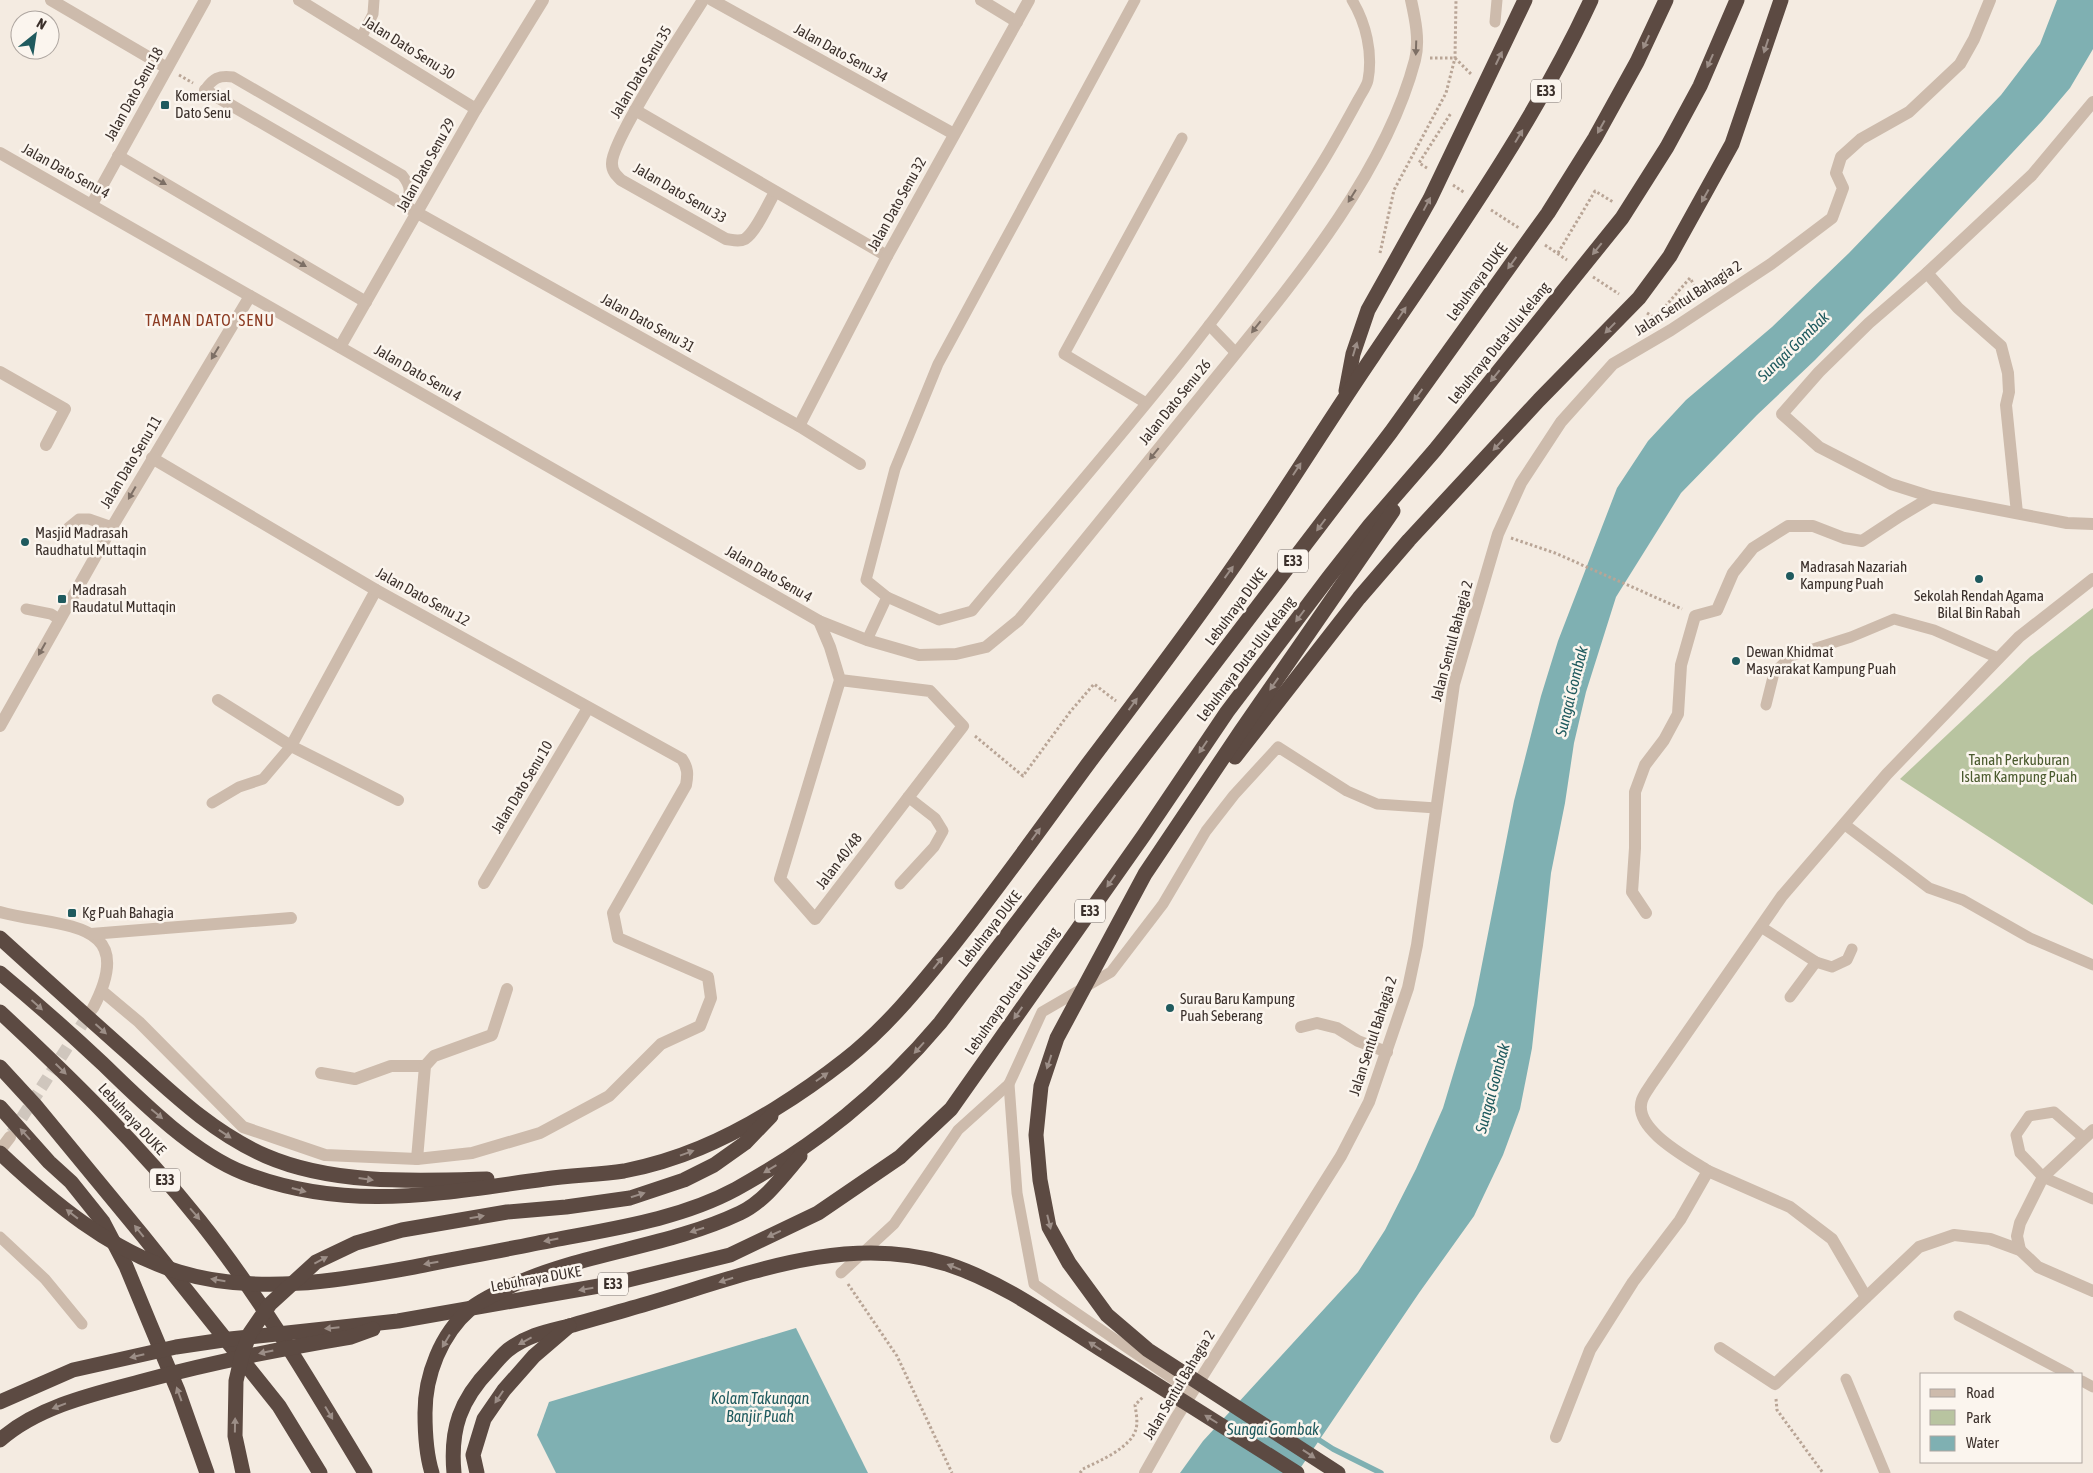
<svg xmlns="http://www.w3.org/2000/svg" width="2093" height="1473" font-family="'Asap Condensed',sans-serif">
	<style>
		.green { fill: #b8c4a0 }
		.water { fill: #7fb0b2 }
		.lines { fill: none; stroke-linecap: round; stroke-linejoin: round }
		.stream { stroke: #7fb0b2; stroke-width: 5.5 }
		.street-tunnel { stroke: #cfc6bd; stroke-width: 12; stroke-dasharray: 12 6; stroke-linecap: butt }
		.path { stroke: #b9a596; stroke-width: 3; stroke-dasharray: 2.5 2.5; stroke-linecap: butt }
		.lane { stroke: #cdbbac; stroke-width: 11 }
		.street { stroke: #cdbbac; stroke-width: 12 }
		.highway { stroke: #5c4a42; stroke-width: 15 }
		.oneway { fill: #9c8e87 }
		.oneway2 { fill: #7d6f65 }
		.poi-dot { fill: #1f5a5e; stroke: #fbf5ee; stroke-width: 2 }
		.labels { text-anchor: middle; stroke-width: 5; stroke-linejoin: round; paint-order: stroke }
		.shield { fill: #fbf5ee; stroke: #756b66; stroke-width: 1 }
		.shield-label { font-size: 14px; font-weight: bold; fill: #3b302b }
		.street-label { font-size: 15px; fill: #3b302b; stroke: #fbf5ee }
		.poi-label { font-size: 15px; fill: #3b302b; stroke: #fbf5ee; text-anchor: start }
		.park-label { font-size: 15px; fill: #4a5a2e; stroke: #fbf5ee }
		.neighbourhood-label { font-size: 16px; letter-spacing: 1px; fill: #8c3b22; stroke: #fbf5ee }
		.water-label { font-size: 16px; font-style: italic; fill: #1f5a5e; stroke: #fbf5ee }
	</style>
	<rect width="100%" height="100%" fill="#f4ebe1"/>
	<path class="green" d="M2093 608V905L1900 779 2030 657Z"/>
	<g class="water">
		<path d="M2057 0H2093V49L2070 88 2042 121 1897 276 1815 360 1757 415 1681 493 1616 597 1586 692 1574 743 1565 803 1551 873 1532 1048 1520 1109 1503 1155 1474 1216 1419 1293 1297 1473H1180L1203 1441 1358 1272 1385 1230 1416 1169 1443 1108 1474 1005 1514 801 1541 696 1558 641 1617 488 1648 441 1686 400 1772 327 1849 253 2001 95 2040 44Z"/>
		<path d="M796 1328 868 1473H556L537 1435 549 1402Z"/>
	</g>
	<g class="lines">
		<path class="stream" d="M1313 1436 1333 1449 1381 1473"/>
		<path class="street-tunnel" d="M12 1133 92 1009"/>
		<g class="path">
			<path d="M1430 58H1455L1472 75"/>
			<path d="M179 75 193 83"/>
			<path d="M1427 168 1419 163 1451 113"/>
			<path d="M1453 185 1465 193"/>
			<path d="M1491 210 1519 228"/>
			<path d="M1545 245 1567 260"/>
			<path d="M1380 253 1394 190 1446 93 1455 58 1456 0"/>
			<path d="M1558 253 1595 191 1613 202"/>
			<path d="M1593 277 1619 294"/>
			<path d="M1647 313 1655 318 1690 278 1699 294"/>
			<path d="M1511 538 1555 553 1682 609"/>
			<path d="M975 736 1023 776 1070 712 1094 684 1116 701"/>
			<path d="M848 1284 897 1356 952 1473"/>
			<path d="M1776 1399 1777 1410 1823 1473"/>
			<path d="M1080 1473 1083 1469C1099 1461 1131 1448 1136 1429 1138 1422 1136 1412 1135 1405L1144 1396"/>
		</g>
		<g class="lane">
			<path d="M1495 22 1497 0"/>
			<path d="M361 38 373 14 374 0"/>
			<path d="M205 90C213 78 219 75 233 77L402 175C411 186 411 193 405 206"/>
			<path d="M1209 325 1236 353"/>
			<path d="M1146 403 1064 354 1182 138"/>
			<path d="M68 528 79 519H89L112 527"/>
			<path d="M887 597 939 620 972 611C1092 467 1222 325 1321 165 1334 144 1346 122 1358 100 1361 94 1367 86 1368 80 1373 53 1366 23 1352 0"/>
			<path d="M26 609 51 614 59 619"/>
			<path d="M867 640 887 597 866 580 895 469 938 364 1135 0"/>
			<path d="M1766 705 1774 673 1791 656 1851 637 1894 619 1934 630 1998 658"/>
			<path d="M212 803 239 787 263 779 291 746"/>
			<path d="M1844 824 1929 888 1963 900 2030 938 2093 965"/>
			<path d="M900 884 934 847 943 831 935 818 908 797"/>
			<path d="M1761 927 1816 962 1832 967 1847 960 1852 949"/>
			<path d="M1790 997 1816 962"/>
			<path d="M2084 1138 2054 1112 2029 1116 2016 1135 2020 1153 2043 1177 2093 1199"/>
			<path d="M0 1237 45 1279 82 1324"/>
			<path d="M841 1273 894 1224 958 1130 1009 1084"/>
			<path d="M1959 1316 2069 1374"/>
			<path d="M1846 1379 1885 1473"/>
			<path d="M2082 1381 2093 1387"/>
			<path d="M1192 1392 1034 1284 1017 1193 1009 1084 1042 1012 1111 972 1163 904 1206 831 1234 795 1278 747 1347 791 1377 804 1436 808"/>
		</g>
		<g class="street">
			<path d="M51 0 167 68"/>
			<path d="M299 0 476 109"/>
			<path d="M703 0C687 26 610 142 612 164 612 171 616 175 621 180L726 239C733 240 739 242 745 239 756 232 768 204 775 192"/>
			<path d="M712 0 954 134"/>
			<path d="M981 0 1017 22"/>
			<path d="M205 90 405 206 799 426 860 464"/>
			<path d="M2093 102 2032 175 1927 273 1869 323 1819 372 1782 414 1819 447 1891 484 1932 497 2067 523 2093 524"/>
			<path d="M635 110 887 256"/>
			<path d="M0 153 819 621 867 640 919 655 956 654 986 647 1019 620C1081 546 1141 470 1202 395 1280 298 1383 182 1415 60 1420 41 1415 18 1411 0"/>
			<path d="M118 156 366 302"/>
			<path d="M92 204 205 0"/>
			<path d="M1927 273 1958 308 2001 346 2008 373 2009 392 2006 405 2017 513"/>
			<path d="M340 347 476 109 543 0"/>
			<path d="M0 372 65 409 46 445"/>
			<path d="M799 426 887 256 1029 0"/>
			<path d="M819 621 830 647 840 680 780 879 815 919 963 726 930 691 840 680"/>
			<path d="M218 700 291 746 398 800"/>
			<path d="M0 726 112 527 250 296"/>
			<path d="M291 746 376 590"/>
			<path d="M484 883 588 708"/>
			<path d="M0 912C58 928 141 917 93 1008"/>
			<path d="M1646 913 1632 892 1635 848V792L1645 765 1664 740 1678 714 1681 665 1695 616 1717 610 1733 573 1753 548 1788 526H1813L1844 538 1862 541 1900 516 1932 497"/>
			<path d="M91 934 291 918"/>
			<path d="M102 991 139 1022 243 1127 325 1155 417 1159 472 1153 540 1133 609 1096 661 1044 700 1026 711 998 708 977 618 938 613 913 686 785C688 774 688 768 682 759L376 590 152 458"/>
			<path d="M1301 1027 1317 1023 1337 1028 1358 1041 1387 1052"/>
			<path d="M321 1073 355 1079 391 1066H425"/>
			<path d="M0 1150 10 1137"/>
			<path d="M417 1159 425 1066 434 1056 492 1035 507 989"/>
			<path d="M1708 1171C1688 1158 1632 1129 1642 1100 1644 1094 1649 1088 1652 1083L1782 896 1887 774 2019 637 2093 579"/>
			<path d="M2020 1250 2017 1236 2020 1223 2043 1177 2093 1130"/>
			<path d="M1720 1348 1775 1384 1919 1247 1954 1235 1990 1239 2020 1250 2038 1267 2093 1291"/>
			<path d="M1556 1437 1590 1350 1633 1282 1680 1220 1708 1171 1790 1207 1832 1239 1866 1297"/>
			<path d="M1145 1473 1176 1418 1341 1156 1369 1102 1408 988 1417 945 1454 684 1498 534 1521 483 1561 422 1613 364 1671 330 1771 264 1832 218 1843 188 1836 173 1841 157 1861 139 1909 112 1960 64 1974 39 1990 0"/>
		</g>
		<g class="highway">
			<path d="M1346 391 1353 354 1368 310 1430 199 1525 0"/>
			<path d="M1235 757 1359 598 1409 540 1539 400 1639 298 1670 256 1732 144 1781 0"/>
			<path d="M0 938C43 977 86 1016 130 1055 172 1093 213 1133 266 1156 333 1185 416 1181 487 1179"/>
			<path d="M0 973C35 1002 69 1032 102 1063 141 1101 193 1153 244 1173 348 1213 440 1193 545 1179 571 1175 598 1175 624 1171 650 1166 676 1158 700 1148 749 1128 803 1093 845 1060 887 1027 919 987 953 945 1000 886 1043 825 1088 764 1140 695 1193 626 1242 554 1287 489 1328 422 1373 356 1451 240 1532 127 1591 0"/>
			<path d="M0 1012C70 1077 139 1145 199 1220 262 1299 313 1387 365 1473"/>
			<path d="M0 1067 35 1105 143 1236 279 1406 320 1473"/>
			<path d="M0 1107 49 1162 71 1182 103 1222 126 1266 150 1324 178 1391 207 1473"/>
			<path d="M0 1153C52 1202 109 1250 179 1272 255 1295 338 1281 414 1267 454 1259 494 1252 533 1244 601 1230 675 1222 736 1189 816 1145 881 1093 940 1023L1391 432 1548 213 1595 138 1637 62 1666 0"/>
			<path d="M0 1402 73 1370 176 1347 230 1339 398 1321 616 1283 730 1255 818 1213 900 1157 951 1109 1144 835 1227 712 1329 577 1370 525 1435 450 1622 218 1667 147 1700 86 1737 0"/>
			<path d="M0 1440C37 1407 93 1394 139 1382 209 1363 279 1349 351 1337L373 1329"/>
			<path d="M243 1473 235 1436 236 1381 242 1355 250 1333 270 1304 316 1262 356 1243 402 1230 507 1212 566 1207 630 1198 684 1180 714 1165 745 1143 771 1116"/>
			<path d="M432 1473C426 1454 425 1433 425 1413 425 1375 441 1334 470 1309 482 1299 499 1292 513 1285 586 1252 668 1247 740 1213 764 1202 783 1176 800 1156"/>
			<path d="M454 1473C450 1429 460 1400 491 1368 496 1362 502 1355 508 1350 529 1334 550 1331 573 1325 593 1319 612 1314 632 1308 733 1280 840 1231 947 1264 1005 1283 1054 1320 1105 1352 1169 1393 1233 1433 1297 1473"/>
			<path d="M477 1473 473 1455 484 1419 504 1390 534 1356 569 1326"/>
			<path d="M1338 1473 1148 1350 1107 1315 1069 1263 1049 1227 1040 1180 1036 1135 1041 1086 1057 1038 1145 874 1241 731 1393 511"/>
		</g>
	</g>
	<defs><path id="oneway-solid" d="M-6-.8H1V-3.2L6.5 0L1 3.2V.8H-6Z" transform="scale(1.25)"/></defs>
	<g class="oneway">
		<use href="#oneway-solid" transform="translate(1646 42) rotate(115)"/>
		<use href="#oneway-solid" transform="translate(1766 46) rotate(108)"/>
		<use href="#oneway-solid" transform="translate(1499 58) rotate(-64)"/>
		<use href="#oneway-solid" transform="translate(1710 61) rotate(114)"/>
		<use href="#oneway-solid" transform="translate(1601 127) rotate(119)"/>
		<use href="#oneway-solid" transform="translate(1519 136) rotate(-59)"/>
		<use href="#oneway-solid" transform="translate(1705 196) rotate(119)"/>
		<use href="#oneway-solid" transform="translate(1427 204) rotate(-62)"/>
		<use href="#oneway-solid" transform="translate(1597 249) rotate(129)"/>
		<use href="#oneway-solid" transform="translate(1512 263) rotate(126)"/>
		<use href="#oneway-solid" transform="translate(1402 313) rotate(-56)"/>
		<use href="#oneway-solid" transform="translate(1610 328) rotate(134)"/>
		<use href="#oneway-solid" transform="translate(1355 349) rotate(-73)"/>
		<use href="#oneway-solid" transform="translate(1495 376) rotate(129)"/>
		<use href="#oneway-solid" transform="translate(1418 395) rotate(126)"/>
		<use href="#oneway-solid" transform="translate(1498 445) rotate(133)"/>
		<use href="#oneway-solid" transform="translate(1297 469) rotate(-57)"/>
		<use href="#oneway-solid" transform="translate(1321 525) rotate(127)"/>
		<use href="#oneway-solid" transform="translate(1229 572) rotate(-54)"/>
		<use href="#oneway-solid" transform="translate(1300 616) rotate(127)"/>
		<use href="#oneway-solid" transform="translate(1274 684) rotate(125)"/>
		<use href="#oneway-solid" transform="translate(1133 704) rotate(-54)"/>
		<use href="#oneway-solid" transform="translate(1203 747) rotate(124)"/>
		<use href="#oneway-solid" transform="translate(1036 834) rotate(-54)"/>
		<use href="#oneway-solid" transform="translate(1111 881) rotate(125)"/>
		<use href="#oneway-solid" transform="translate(938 963) rotate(-51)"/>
		<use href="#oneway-solid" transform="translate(37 1005) rotate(42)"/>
		<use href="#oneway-solid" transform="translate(1018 1013) rotate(125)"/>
		<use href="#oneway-solid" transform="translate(101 1029) rotate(42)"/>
		<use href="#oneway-solid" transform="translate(919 1048) rotate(132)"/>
		<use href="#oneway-solid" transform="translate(1049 1062) rotate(108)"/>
		<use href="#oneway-solid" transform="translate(61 1069) rotate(44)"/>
		<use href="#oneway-solid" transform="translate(822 1077) rotate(-35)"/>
		<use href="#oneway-solid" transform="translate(157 1114) rotate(40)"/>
		<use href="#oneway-solid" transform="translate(25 1134) rotate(-132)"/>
		<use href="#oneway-solid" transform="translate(225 1134) rotate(34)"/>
		<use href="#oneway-solid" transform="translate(687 1153) rotate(-20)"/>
		<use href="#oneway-solid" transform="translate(770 1169) rotate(149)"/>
		<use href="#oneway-solid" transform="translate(366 1179) rotate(8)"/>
		<use href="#oneway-solid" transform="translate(299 1190) rotate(15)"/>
		<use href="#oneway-solid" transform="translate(638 1195) rotate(-18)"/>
		<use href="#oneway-solid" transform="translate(72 1214) rotate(-142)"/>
		<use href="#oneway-solid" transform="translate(195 1214) rotate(49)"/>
		<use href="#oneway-solid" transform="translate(477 1217) rotate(-10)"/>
		<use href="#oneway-solid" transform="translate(1049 1222) rotate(76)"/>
		<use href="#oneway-solid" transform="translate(697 1230) rotate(162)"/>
		<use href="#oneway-solid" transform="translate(139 1231) rotate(-129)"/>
		<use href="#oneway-solid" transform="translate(774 1234) rotate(155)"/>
		<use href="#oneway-solid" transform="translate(551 1240) rotate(169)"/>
		<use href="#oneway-solid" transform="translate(321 1260) rotate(-28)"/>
		<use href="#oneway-solid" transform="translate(431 1263) rotate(170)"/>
		<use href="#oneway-solid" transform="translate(954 1267) rotate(-158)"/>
		<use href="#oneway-solid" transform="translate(218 1280) rotate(-171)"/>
		<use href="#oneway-solid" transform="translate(726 1280) rotate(163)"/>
		<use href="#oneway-solid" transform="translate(586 1289) rotate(170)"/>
		<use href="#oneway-solid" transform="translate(332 1328) rotate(174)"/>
		<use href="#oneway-solid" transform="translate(446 1341) rotate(121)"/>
		<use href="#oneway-solid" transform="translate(525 1341) rotate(151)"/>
		<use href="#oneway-solid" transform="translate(1095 1346) rotate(-147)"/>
		<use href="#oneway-solid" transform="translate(266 1352) rotate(168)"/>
		<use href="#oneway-solid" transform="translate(137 1356) rotate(167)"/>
		<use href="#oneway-solid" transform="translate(179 1394) rotate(-110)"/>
		<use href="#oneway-solid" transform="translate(499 1397) rotate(124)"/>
		<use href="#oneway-solid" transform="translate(59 1406) rotate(159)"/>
		<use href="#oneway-solid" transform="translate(329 1413) rotate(59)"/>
		<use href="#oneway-solid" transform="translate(1211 1419) rotate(-148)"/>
		<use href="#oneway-solid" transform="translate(235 1425) rotate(-89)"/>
		<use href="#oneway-solid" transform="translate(1309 1454) rotate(34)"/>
	</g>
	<g class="oneway2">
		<use href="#oneway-solid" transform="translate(1416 48) rotate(92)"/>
		<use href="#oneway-solid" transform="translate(160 181) rotate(30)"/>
		<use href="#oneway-solid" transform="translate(1352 196) rotate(122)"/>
		<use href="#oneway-solid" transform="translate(300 263) rotate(30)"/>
		<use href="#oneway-solid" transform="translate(1256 327) rotate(128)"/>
		<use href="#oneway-solid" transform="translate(215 353) rotate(121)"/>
		<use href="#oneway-solid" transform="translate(1154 454) rotate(129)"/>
		<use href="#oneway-solid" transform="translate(132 493) rotate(120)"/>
		<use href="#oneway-solid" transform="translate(42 649) rotate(119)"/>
	</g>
	<g class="poi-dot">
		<rect x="160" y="100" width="10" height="10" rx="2.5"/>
		<circle cx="25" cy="542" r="5"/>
		<circle cx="1790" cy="576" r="5"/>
		<circle cx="1979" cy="579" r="5"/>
		<rect x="57" y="594" width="10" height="10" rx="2.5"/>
		<circle cx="1736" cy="661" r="5"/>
		<rect x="67" y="908" width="10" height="10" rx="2.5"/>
		<circle cx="1170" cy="1008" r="5"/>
	</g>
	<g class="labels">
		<g class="shield">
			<rect x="1531" y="79.5" width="30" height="23" rx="4"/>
			<rect x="1278" y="549.5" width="30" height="23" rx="4"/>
			<rect x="1075" y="899.5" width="30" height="23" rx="4"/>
			<rect x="150" y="1168.5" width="30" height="23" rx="4"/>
			<rect x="598" y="1272.5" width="30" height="23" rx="4"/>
		</g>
		<g class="shield-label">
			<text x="1546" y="96">E33</text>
			<text x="1293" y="566">E33</text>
			<text x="1090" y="916">E33</text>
			<text x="165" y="1185">E33</text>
			<text x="613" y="1289">E33</text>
		</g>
		<g class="street-label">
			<text transform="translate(409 48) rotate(32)" y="5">Jalan Dato Senu 30</text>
			<text transform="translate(841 53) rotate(29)" y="5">Jalan Dato Senu 34</text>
			<text transform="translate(641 72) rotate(-59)" y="5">Jalan Dato Senu 35</text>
			<text transform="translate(134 94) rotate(-61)" y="5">Jalan Dato Senu 18</text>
			<text transform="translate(426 165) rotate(-61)" y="5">Jalan Dato Senu 29</text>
			<text transform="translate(66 171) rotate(29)" y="5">Jalan Dato Senu 4</text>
			<text transform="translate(680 193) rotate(30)" y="5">Jalan Dato Senu 33</text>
			<text transform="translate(897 204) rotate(-61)" y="5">Jalan Dato Senu 32</text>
			<text transform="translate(1477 282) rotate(-54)" y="5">Lebuhraya DUKE</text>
			<text transform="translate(1688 298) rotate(-33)" y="5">Jalan Sentul Bahagia 2</text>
			<text transform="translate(648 323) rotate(29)" y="5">Jalan Dato Senu 31</text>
			<text transform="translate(1499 343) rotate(-51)" y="5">Lebuhraya Duta-Ulu Kelang</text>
			<text transform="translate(418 373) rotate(30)" y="5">Jalan Dato Senu 4</text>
			<text transform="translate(1175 402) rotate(-51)" y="5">Jalan Dato Senu 26</text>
			<text transform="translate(131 462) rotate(-59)" y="5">Jalan Dato Senu 11</text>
			<text transform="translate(769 574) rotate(30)" y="5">Jalan Dato Senu 4</text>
			<text transform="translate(423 597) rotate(29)" y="5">Jalan Dato Senu 12</text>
			<text transform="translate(1236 607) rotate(-53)" y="5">Lebuhraya DUKE</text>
			<text transform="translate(1452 641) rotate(-75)" y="5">Jalan Sentul Bahagia 2</text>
			<text transform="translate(1246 659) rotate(-53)" y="5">Lebuhraya Duta-Ulu Kelang</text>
			<text transform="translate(522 787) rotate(-59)" y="5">Jalan Dato Senu 10</text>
			<text transform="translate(839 861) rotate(-53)" y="5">Jalan 40/48</text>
			<text transform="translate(990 929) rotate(-52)" y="5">Lebuhraya DUKE</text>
			<text transform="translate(1012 991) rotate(-55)" y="5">Lebuhraya Duta-Ulu Kelang</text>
			<text transform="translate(1373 1036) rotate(-72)" y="5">Jalan Sentul Bahagia 2</text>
			<text transform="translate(132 1119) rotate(47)" y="5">Lebuhraya DUKE</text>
			<text transform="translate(536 1279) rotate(-10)" y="5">Lebuhraya DUKE</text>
			<text transform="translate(1179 1385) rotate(-59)" y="5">Jalan Sentul Bahagia 2</text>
		</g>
		<g class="poi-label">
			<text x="175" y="101">Komersial<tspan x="175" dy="17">Dato Senu</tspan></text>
			<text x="35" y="538">Masjid Madrasah<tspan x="35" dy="17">Raudhatul Muttaqin</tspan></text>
			<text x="1800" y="572">Madrasah Nazariah<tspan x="1800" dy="17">Kampung Puah</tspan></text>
			<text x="72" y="595">Madrasah<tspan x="72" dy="17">Raudatul Muttaqin</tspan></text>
			<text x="1979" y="601" text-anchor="middle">Sekolah Rendah Agama<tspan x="1979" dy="17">Bilal Bin Rabah</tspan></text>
			<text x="1746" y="657">Dewan Khidmat<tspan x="1746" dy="17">Masyarakat Kampung Puah</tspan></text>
			<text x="82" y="918">Kg Puah Bahagia</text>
			<text x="1180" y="1004">Surau Baru Kampung<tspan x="1180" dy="17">Puah Seberang</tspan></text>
		</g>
		<g class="park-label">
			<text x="2019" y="765">Tanah Perkuburan<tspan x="2019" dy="17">Islam Kampung Puah</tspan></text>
		</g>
		<g class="neighbourhood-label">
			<text x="210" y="326">TAMAN DATO' SENU</text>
		</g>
		<g class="water-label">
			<text transform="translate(1793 346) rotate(-44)" y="6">Sungai Gombak</text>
			<text transform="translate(1571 691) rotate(-76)" y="6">Sungai Gombak</text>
			<text transform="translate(1492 1088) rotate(-75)" y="6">Sungai Gombak</text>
			<text x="760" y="1404">Kolam Takungan<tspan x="760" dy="18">Banjir Puah</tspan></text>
			<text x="1273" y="1435">Sungai Gombak</text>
		</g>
	</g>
	<rect x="1920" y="1373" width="162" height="90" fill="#fbf5ee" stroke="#aea6a0"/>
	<rect x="1930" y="1389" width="25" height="8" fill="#cdbbac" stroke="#aea6a0"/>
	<text x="1966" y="1398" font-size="15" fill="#3b302b">Road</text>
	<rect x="1930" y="1410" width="25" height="15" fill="#b8c4a0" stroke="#aea6a0"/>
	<text x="1966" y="1423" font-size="15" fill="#3b302b">Park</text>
	<rect x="1930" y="1436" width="25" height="15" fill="#7fb0b2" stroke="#aea6a0"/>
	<text x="1966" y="1448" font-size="15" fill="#3b302b">Water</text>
	<g transform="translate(35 35) rotate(30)"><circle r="24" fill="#fbf5ee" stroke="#aea6a0"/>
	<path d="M0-4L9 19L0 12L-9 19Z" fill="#1f5a5e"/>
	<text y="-8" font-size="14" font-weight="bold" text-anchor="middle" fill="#3b302b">N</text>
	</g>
</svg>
